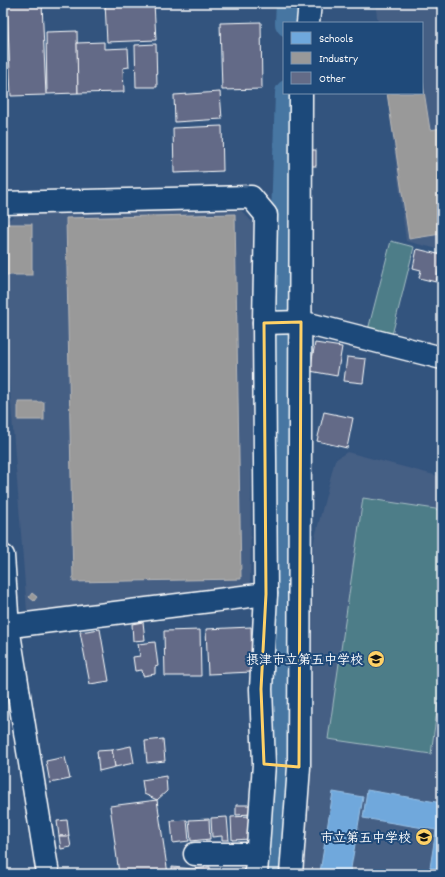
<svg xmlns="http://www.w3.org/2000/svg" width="445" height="877" font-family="Dekko,'Klee One',sans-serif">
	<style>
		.built { fill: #455e84 }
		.green { fill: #4e7d88; stroke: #a6bec4 }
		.schools { fill: #6fa8dc; stroke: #9ac2e6 }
		.industry { fill: #999; stroke: #b8b8b8 }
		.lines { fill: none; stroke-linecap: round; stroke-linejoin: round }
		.river { stroke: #4676a2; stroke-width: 28 }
		.building { fill: #636b87; stroke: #fff }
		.minor-casing { stroke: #fff; stroke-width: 25 }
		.minor { stroke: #1f4a7a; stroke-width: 22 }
		.marked { fill: none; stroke: #ffd166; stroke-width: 3; stroke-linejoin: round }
		.labels { text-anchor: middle; stroke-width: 4; stroke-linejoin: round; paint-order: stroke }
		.poi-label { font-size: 13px; font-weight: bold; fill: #fff; stroke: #1f4a7a; text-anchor: end }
	</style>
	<rect width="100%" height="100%" fill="#33547e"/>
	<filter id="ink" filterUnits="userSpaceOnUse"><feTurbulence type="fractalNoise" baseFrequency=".025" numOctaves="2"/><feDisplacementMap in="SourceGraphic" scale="8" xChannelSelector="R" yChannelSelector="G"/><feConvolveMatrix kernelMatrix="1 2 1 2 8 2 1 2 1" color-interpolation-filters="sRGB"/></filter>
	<g filter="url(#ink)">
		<g class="built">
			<path d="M375 3H442V250L406 241 387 93H422V23H378Z"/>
			<path d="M237 206 254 224 250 589 27 611 3 300V224L15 215Z"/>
			<path d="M347 452 442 477V874H303L311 745V572L314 541 335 460Z"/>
		</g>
		<g class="green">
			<path d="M391 241 414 247 392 335 368 330Z"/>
			<path d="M363 498 442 510V674L431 754 328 739Z"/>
		</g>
		<g class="schools">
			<path d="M367 790 442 803V874H429L436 830 363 818Z"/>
			<path d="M333 792 363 797 350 874H332L320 872Z"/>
		</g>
		<g class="industry">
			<path d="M422 78 430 130 442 128V243L441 234 409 239 387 93H422Z"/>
			<path d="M235 214 241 579 73 582 66 218Z"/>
			<rect x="3" y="224" width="29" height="51"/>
			<rect x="18" y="402" width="26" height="18"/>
			<path d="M32 593 37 597 34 601 29 597Z"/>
		</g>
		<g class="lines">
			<g class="river">
				<path d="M289 23 290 3"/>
				<path d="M276 874 283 784 287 587 285 217 289 93"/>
			</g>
		</g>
		<g class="building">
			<path d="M42 3 46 95 11 96 7 4Z"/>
			<path d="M105 3H154L156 40 107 42Z"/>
			<path d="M261 22 262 89 222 90 220 23Z"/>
			<path d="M77 31 78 93 47 94 46 32Z"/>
			<path d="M104 42V49L128 48 129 67 123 68 124 92 78 93 77 43Z"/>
			<path d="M156 44 157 87H136L135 45Z"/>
			<path d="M220 92 222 119 175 122 174 95Z"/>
			<path d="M222 126 223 171 174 173 173 128Z"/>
			<rect x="307" y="150" width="9" height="16"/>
			<path d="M417 249 442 255 436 282 419 278 421 270 413 268Z"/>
			<path d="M315 343 342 347 337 376 310 371Z"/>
			<path d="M347 357 366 359 363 383 344 381Z"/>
			<path d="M324 412 353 418 347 448 317 441Z"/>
			<path d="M143 622 145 640 133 641 132 624Z"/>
			<path d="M251 627 252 672 208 674 206 629Z"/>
			<path d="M100 629 109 681 90 684 80 632Z"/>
			<path d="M200 630 201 676H165L164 631Z"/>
			<path d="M155 642 158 666 155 667V674L143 676 142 670 135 671 133 657 140 656 138 644Z"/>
			<path d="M163 739 165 761 147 763 145 741Z"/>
			<path d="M131 746 134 763 115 767 112 750Z"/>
			<path d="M112 750 115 767 99 771 97 751Z"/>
			<path d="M65 757 70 779 50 783 46 761Z"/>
			<path d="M166 776 167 791 157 800 144 794 142 780Z"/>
			<path d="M157 800 168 874H119L110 806Z"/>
			<path d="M236 805H251V814L236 815Z"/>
			<path d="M249 816 251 839 232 840 231 817Z"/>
			<path d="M227 817 229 840H222V836L212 837 211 818Z"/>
			<path d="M209 819 210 839 191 841 189 820Z"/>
			<path d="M67 820 69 836H59L57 821Z"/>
			<path d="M187 820 189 841 173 843 171 821Z"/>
			<path d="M59 836H69L71 847 61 849Z"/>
			<path d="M172 867 193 869V874H172Z"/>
			<path d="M210 867V874H194L193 869Z"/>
		</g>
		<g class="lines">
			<g class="minor-casing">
				<g id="minor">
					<path d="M308 23 310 3"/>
					<path d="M3 203 251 197 266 215 264 323 266 594 261 689 264 764 256 874"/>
					<path d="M264 323 301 322 442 358"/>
					<path d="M3 556 8 627 48 874"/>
					<path d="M3 627 266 594"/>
					<path d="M195 854H258"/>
					<path d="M291 874 299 767 301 93"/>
				</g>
			</g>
			<use href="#minor" class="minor"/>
		</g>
	</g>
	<path class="marked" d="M301 322 299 767 264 764 261 689 266 594 264 323Z"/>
	<defs>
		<g id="school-disc" transform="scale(0.9)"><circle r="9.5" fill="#ffd166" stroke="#1f4a7a"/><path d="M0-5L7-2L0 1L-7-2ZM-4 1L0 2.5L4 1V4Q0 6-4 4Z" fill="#111"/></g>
	</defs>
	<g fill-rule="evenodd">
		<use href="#school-disc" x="376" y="659"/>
		<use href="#school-disc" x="424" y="837"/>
	</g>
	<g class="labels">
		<g class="poi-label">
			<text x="363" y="664">摂津市立第五中学校</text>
			<text x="411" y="842">市立第五中学校</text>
		</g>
	</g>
	<rect width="445" height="877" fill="none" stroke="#1f4a7a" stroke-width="16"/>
	<rect x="8" y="8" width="429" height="861" fill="none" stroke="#fff" stroke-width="1.5" filter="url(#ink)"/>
	<rect x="283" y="22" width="140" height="72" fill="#1f4a7a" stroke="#7992af"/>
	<rect x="291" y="32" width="20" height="12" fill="#6fa8dc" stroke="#7992af"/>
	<text x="319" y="42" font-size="12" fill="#ffffff">Schools</text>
	<rect x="291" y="52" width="20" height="12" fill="#999999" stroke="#7992af"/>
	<text x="319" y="62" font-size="12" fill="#ffffff">Industry</text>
	<rect x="291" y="72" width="20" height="12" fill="#636b87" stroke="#7992af"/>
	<text x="319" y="82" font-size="12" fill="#ffffff">Other</text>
</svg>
